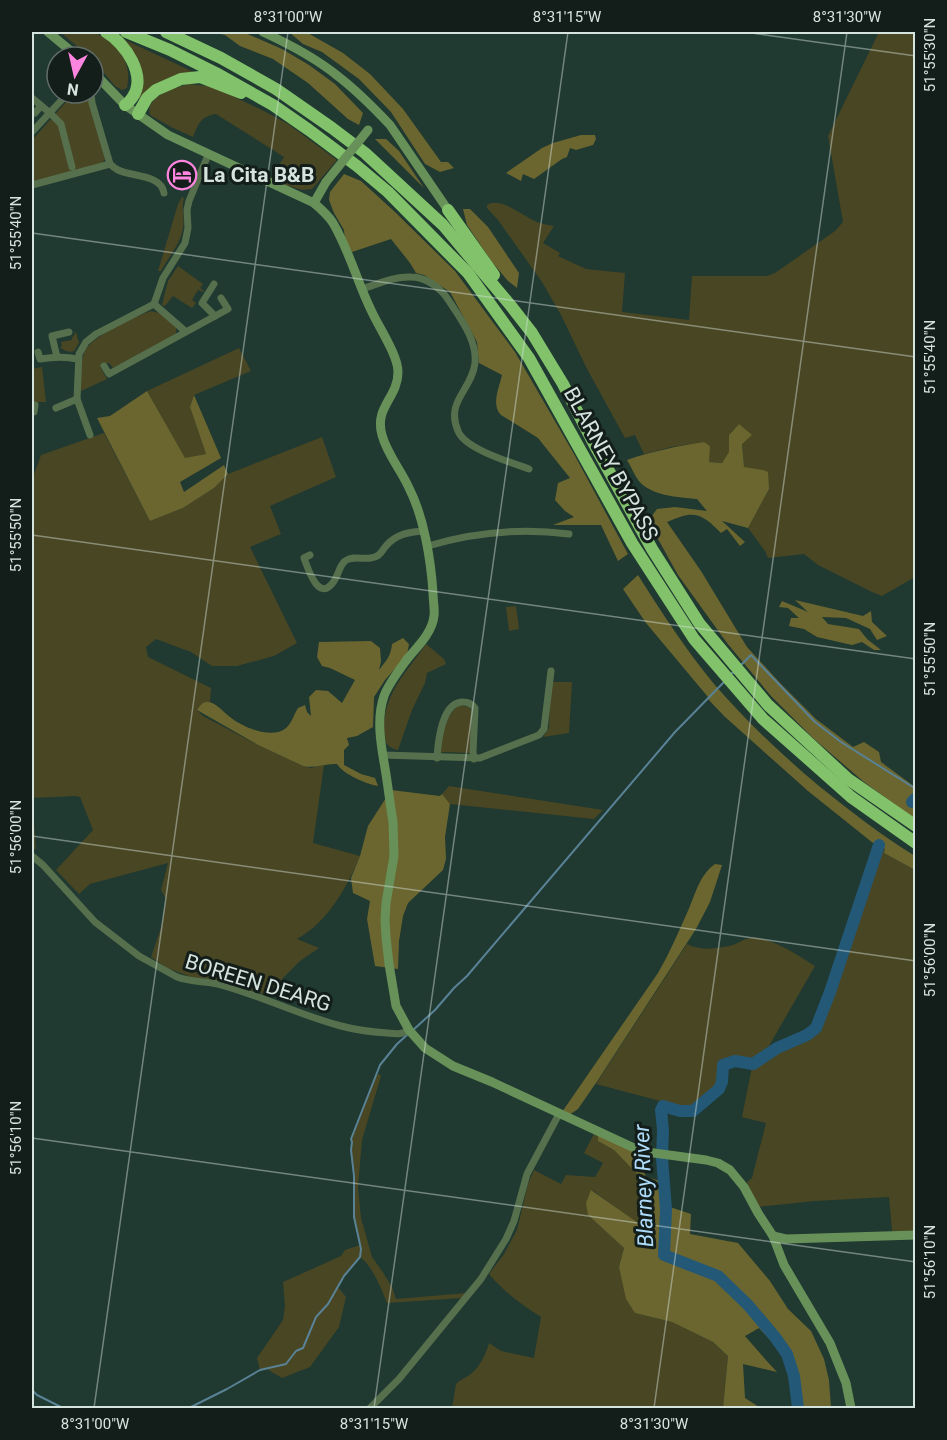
<svg xmlns="http://www.w3.org/2000/svg" width="947" height="1440" font-family="Roboto,sans-serif">
	<style>
		.green { fill: #494623 }
		.forest { fill: #6b662f }
		.lines { fill: none; stroke-linecap: round; stroke-linejoin: round }
		.stream { stroke: #598296; stroke-width: 2 }
		.river { stroke: #235877; stroke-width: 12 }
		.street { stroke: #56704d; stroke-width: 7 }
		.secondary { stroke: #689159; stroke-width: 9 }
		.highway { stroke: #81c26a; stroke-width: 12 }
		.secondary-bridge { stroke: #689159; stroke-width: 9 }
		.ticks { fill: none; stroke: #d6e4df; stroke-width: 1.5; stroke-opacity: 0.45 }
		.labels { text-anchor: middle; stroke-width: 6; stroke-linejoin: round; paint-order: stroke }
		.poi-label { font-size: 21px; font-weight: bold; fill: #d6e4df; stroke: #131d1a; text-anchor: start }
		.street-label { font-size: 21px; fill: #d6e4df; stroke: #131d1a }
		.water-label { font-size: 22px; font-style: italic; fill: #aedbfa; stroke: #131d1a }
		.neatline { fill: none; stroke: #d6e4df; stroke-width: 2 }
		.ticks-label { font-size: 15px; text-anchor: middle; fill: #d6e4df }
	</style>
	<rect width="100%" height="100%" fill="#203931"/>
	<g class="green">
		<path d="M60 32C70 32 83 29 93 32 99 34 104 38 110 42 125 54 131 69 127 88L122 90 115 86 93 60V57H90Z"/>
		<path d="M879 32H915V577L882 596 872 592 818 565 804 554 768 558 765 551 748 528 769 489 763 470 744 468 742 443 739 424 729 435 730 452 722 463 709 462 704 442 671 447 644 454 635 435 625 438 586 367 561 315 542 282 498 220 487 208V205C500 196 523 216 535 221 541 224 548 225 554 226L543 243 560 253 558 256 586 269 625 273 622 312 689 320 692 276H767L775 273 835 231 843 222 828 136Z"/>
		<path d="M125 40 200 75 138 105 140 91Z"/>
		<path d="M189 84 207 86 224 92 262 110 288 124 337 160 312 189 302 190 270 180 284 157 216 114C200 117 199 123 193 137L171 127 150 115C144 97 176 87 189 84Z"/>
		<path d="M74 93H89L105 159 102 163 32 183V144L34 138Z"/>
		<path d="M182 197 184 198C181 208 185 218 183 228 180 245 169 256 161 271H158L178 204Z"/>
		<path d="M178 266 203 284 200 288 204 291 203 292 198 290 192 300 196 303 192 308 173 296 165 306 162 305 168 281Z"/>
		<path d="M151 311 159 313 176 327V334L113 368 109 363 100 367 107 379 81 391C81 379 80 364 84 353 89 337 135 317 151 311Z"/>
		<path d="M76 332 79 343 74 351C69 353 63 350 60 347L62 346 61 342 72 340V338Z"/>
		<path d="M239 348 251 371 194 395 190 407 206 454 185 459 147 391Z"/>
		<path d="M42 367 46 402H32V408V369Z"/>
		<path d="M104 433 150 521 183 508 214 488 228 474 322 437 336 477 270 506 281 534 250 547 297 643 274 656 237 666H212L191 652 156 639 146 647 148 657 211 688 210 702 202 704 197 710 203 716 258 745 303 766 311 768 324 765 313 843 360 856C347 887 328 922 297 939L319 948 300 961 266 995 224 981 191 977 167 968 151 957 162 925 166 899 161 890 168 863 90 884 79 894 56 870 93 830 80 797 75 796 32 798 36 849H32V480L41 455Z"/>
		<path d="M516 606 519 629 509 631 506 607Z"/>
		<path d="M426 644 444 659 446 664 427 673 425 683 412 710 398 750C385 747 385 741 384 729 384 692 407 672 426 644Z"/>
		<path d="M553 682H572L569 733 543 737 549 728 550 697Z"/>
		<path d="M459 705 468 707 471 709 472 718 470 753 444 752 440 753 439 750C444 734 445 716 459 705Z"/>
		<path d="M449 786 603 810 594 819 450 804 442 794Z"/>
		<path d="M879 845 885 849 884 853 915 870V1233L892 1231 889 1197 815 1201 758 1207 747 1182 752 1178 766 1123 742 1117 752 1067 761 1059C748 1059 730 1055 720 1065 720 1070 720 1075 719 1080 712 1096 696 1108 679 1106L596 1084 687 944C701 951 717 949 733 945 738 943 744 939 750 938 770 936 799 956 815 966L762 1058 777 1048 807 1035 816 1028 834 981Z"/>
		<path d="M379 1074 381 1076 362 1140 358 1187 361 1218 372 1257 382 1271 392 1287 396 1299 467 1293 461 1298 387 1303C382 1290 372 1265 360 1257L344 1276 338 1287 346 1297 339 1327 310 1367 282 1378 267 1369 260 1370 257 1358 283 1320 285 1306 283 1282 341 1256 345 1250 360 1245 354 1217V1176L351 1150 352 1136 376 1075Z"/>
		<path d="M594 1134 598 1136V1141L614 1150 637 1174 645 1194V1210L641 1226 592 1190 588 1215 624 1248 619 1267 635 1313 672 1322 713 1342 728 1356 723 1408H452L456 1384C461 1379 467 1377 472 1373 480 1366 486 1354 489 1343L501 1351 534 1358 541 1317C521 1304 504 1292 489 1274L504 1254 517 1230 528 1184 534 1170 561 1184 566 1175 595 1177 603 1163 584 1153Z"/>
	</g>
	<g class="forest">
		<path d="M212 32H243L282 49 309 65 335 84 363 113 359 125 348 119 308 83 273 59 240 46 225 35Z"/>
		<path d="M289 32H306L343 53 370 74 403 109 441 162H448L454 168 440 172 425 164 391 112 359 79 322 52 303 44Z"/>
		<path d="M581 135H595L596 139 593 145 576 150 570 148 567 157 562 159 534 179 523 174 521 181 506 173 542 148 553 143Z"/>
		<path d="M375 139H386L399 151 424 188Z"/>
		<path d="M344 174 361 181 395 212 455 271 515 352 574 454 628 554 618 561 601 525H553L574 517 565 511 555 500 558 483 570 478 538 438 501 415C491 405 499 388 502 375L479 363 477 342 450 292 424 275 416 273 410 263 391 239 352 252 345 240 344 230 334 213 329 200 330 192Z"/>
		<path d="M463 209H470L488 227 519 273 517 288 508 281 492 262 467 225Z"/>
		<path d="M147 391 185 458 206 454 190 407 194 395 221 458 180 482 184 492 224 465 228 474 214 488 183 508 150 521 97 418 110 416Z"/>
		<path d="M739 424 752 435 742 444 744 467 763 470 768 472 769 489 748 528 722 521 745 542 740 546 727 529 721 533C701 512 693 510 667 522L701 571 747 647 781 684 816 719 853 747 864 742 879 752 881 762 915 787V819L864 782 814 739 771 696 727 643 678 575 648 521 657 509 675 507 707 511 697 499C679 497 651 496 639 481 634 475 631 466 627 460 652 451 678 446 704 442L710 446 709 462 722 463 729 452V435Z"/>
		<path d="M638 575C662 613 686 650 714 684 746 721 782 755 819 786 850 811 881 835 915 856V870L884 853 885 849 876 841 873 843 808 791 724 716 707 698 708 697 646 623 623 589Z"/>
		<path d="M795 600 863 616 871 611 872 622 887 636 877 640 870 629 846 618 822 617 828 624 859 629 867 639 881 650H874L862 642 852 645 817 637 804 629 789 626 791 618H799L788 608 779 607 782 601 808 612Z"/>
		<path d="M403 638 409 644 407 655 385 680 374 697 373 727 357 736 347 738 349 745 344 750V765L361 774 375 778 378 786C366 784 343 774 337 764 325 763 315 769 303 766L258 745 197 710C199 707 202 702 207 702 215 701 224 713 230 717 242 727 272 740 286 728 292 723 294 714 298 708L305 705 307 712 311 716 309 697 316 690 328 691 342 703 355 680 330 668 322 666 317 657 319 642 371 641 380 648 381 661 379 670C386 661 391 656 392 644Z"/>
		<path d="M391 790 440 796 442 794 450 804 445 837 446 859 443 870 408 903 403 916 399 941 398 969 375 966 367 919 370 901 353 893 351 878 360 856 368 826Z"/>
		<path d="M715 864 722 865 710 902 696 929 598 1080 578 1109 569 1115 562 1112 658 973C669 954 678 933 687 913 695 896 699 875 715 864Z"/>
		<path d="M598 1135 635 1150 646 1177 667 1183 670 1207 691 1214 690 1234 738 1243 770 1281 788 1309 811 1331 824 1359 829 1380 831 1408H796L793 1376 782 1353 759 1328 745 1336 765 1359 777 1372 743 1364 745 1398 759 1407V1408H723L728 1356 713 1342 672 1322 635 1313 626 1299 619 1267 624 1248 588 1215 586 1203 591 1190 641 1225 645 1210V1194L637 1174 614 1150 598 1141Z"/>
	</g>
	<g class="lines">
		<g class="stream">
			<path d="M742 664 751 655 815 722 841 742 916 789"/>
			<path d="M732 673H733"/>
			<path d="M412 1031 435 1010 454 988 467 976 675 732 724 682"/>
			<path d="M32 1390 37 1395 63 1408"/>
			<path d="M189 1408 227 1389 260 1370 286 1364 296 1351 303 1348 316 1317 328 1304 344 1276 360 1257 361 1249 354 1217V1176L351 1150 352 1142 351 1139 380 1065 397 1044 407 1035"/>
		</g>
		<g class="river">
			<path d="M912 802 916 798"/>
			<path d="M798 1408 794 1376 787 1354 775 1337 748 1305 718 1276 664 1255 666 1209 662 1158 663 1130 661 1110 663 1106 680 1111H693L719 1089 722 1082 723 1065 735 1061 753 1064 777 1048 807 1035 816 1028 830 992 879 845"/>
		</g>
		<g class="street">
			<path d="M91 93 92 103 110 164C111 165 116 169 118 170 132 177 161 174 164 193"/>
			<path d="M32 98 50 113 61 124 72 167"/>
			<path d="M35 113 41 106"/>
			<path d="M32 132 68 93"/>
			<path d="M32 185 110 164"/>
			<path d="M214 284 202 303 215 316"/>
			<path d="M362 289C378 284 395 276 411 277 423 277 435 284 443 293 446 296 449 301 451 304 462 321 477 341 475 363 472 390 445 401 458 431 465 449 510 462 529 469"/>
			<path d="M154 304 163 278 185 243 188 228 187 210 189 201 208 155"/>
			<path d="M154 304 185 331"/>
			<path d="M38 352 40 359C53 357 64 356 77 359"/>
			<path d="M57 357 52 336 69 332"/>
			<path d="M104 366 109 374 228 309 221 298"/>
			<path d="M56 408 77 399"/>
			<path d="M32 412H34L35 405"/>
			<path d="M90 435 77 399 79 354 86 342 96 334 154 304"/>
			<path d="M428 546C474 532 521 528 569 534"/>
			<path d="M310 555 304 558C308 569 319 604 334 581 339 574 339 566 345 561 355 554 367 562 377 556 381 554 383 549 386 546 396 534 409 532 424 531"/>
			<path d="M383 755 480 758 539 735 544 729 551 671"/>
			<path d="M437 758C438 742 442 702 463 702 469 702 472 704 475 708L473 752 474 759"/>
			<path d="M32 856 43 865 95 922 139 956 177 977C190 982 204 981 218 984 260 995 299 1015 341 1026 356 1030 372 1032 387 1033 395 1034 402 1035 409 1030"/>
			<path d="M370 1408 399 1379 481 1279 506 1239 514 1221 527 1174 559 1114"/>
		</g>
		<g class="secondary">
			<path d="M48 32 78 57"/>
			<path d="M263 32C289 44 316 58 339 77 357 91 374 108 390 125L448 210"/>
			<path d="M93 72 125 105 168 135 314 203C321 209 328 215 333 223 349 250 357 281 371 310 378 326 398 355 398 372 398 398 374 407 382 435 387 454 401 470 409 488 424 517 431 561 433 593 433 601 435 609 434 616 432 633 418 646 408 658 400 669 389 683 384 696 376 719 381 745 385 768 388 786 390 804 393 822L394 856 386 903 385 920 386 937 389 964 396 1006 409 1030 425 1048 453 1066 492 1082 632 1147 654 1153 706 1160 718 1163 730 1170 744 1187 758 1213 773 1236 784 1265 830 1343 846 1383 851 1408"/>
			<path d="M314 203 326 182"/>
			<path d="M773 1236 786 1239 916 1235"/>
		</g>
		<g class="highway">
			<path d="M106 32C125 43 148 76 132 98 130 101 128 103 125 105"/>
			<path d="M126 32 170 50 216 73 273 105 309 130 357 166 388 192 468 273 529 358 632 543 694 639 763 719 851 797 916 843"/>
			<path d="M166 32 221 58 276 89 332 128 365 153 443 225 511 306 532 333 563 384 594 444 652 549 699 623 768 705 848 779 916 826"/>
			<path d="M138 114 147 98 156 90 181 79 200 77 241 93"/>
			<path d="M448 210 494 275"/>
		</g>
		<path class="secondary-bridge" d="M326 182 368 130"/>
	</g>
	<path class="ticks" d="M744 32 916 56M32 233 916 357M32 535 916 659M32 836 916 961M32 1138 916 1262M94 1408 288 32M374 1408 568 32M654 1408 847 32"/>
	<defs>
		<g id="hotel-ring" transform="scale(1.5)"><circle r="9.5" fill="#131d1a" stroke="#fe85df" stroke-width="1.5"/><path d="M-6-4.5h1.5V1H6V5H4.5V3h-9V5H-6ZM-4 0a1.8 1.8 0 1 1 3.6 0ZM.5 0V-2.5h3Q6-2.5 6 0Z" fill="#fe85df"/></g>
	</defs>
	<g fill-rule="evenodd">
		<use href="#hotel-ring" x="182" y="175"/>
	</g>
	<g class="labels">
		<g class="poi-label">
			<text x="203" y="182">La Cita B&amp;B</text>
		</g>
		<g class="street-label">
			<text transform="translate(611 464) rotate(61)" y="7">BLARNEY BYPASS</text>
			<text transform="translate(258 983) rotate(17)" y="7">BOREEN DEARG</text>
		</g>
		<g class="water-label">
			<text transform="translate(643 1186) rotate(-92)" y="8">Blarney River</text>
		</g>
	</g>
	<rect width="947" height="1440" fill="none" stroke="#131d1a" stroke-width="66"/>
	<g transform="translate(75 75) rotate(188)"><circle r="28" fill="#131d1a" stroke="#616d69" stroke-width="1.5"/>
	<path d="M0-4.5L10 22L0 15L-10 22Z" fill="#fe85df"/>
	<text y="-9" font-size="16" font-weight="bold" text-anchor="middle" fill="#d6e4df">N</text>
	</g>
	<rect x="33" y="33" width="881" height="1374" class="neatline"/>
	<g class="ticks-label">
		<text x="288" y="22">8°31'00"W</text>
		<text x="567" y="22">8°31'15"W</text>
		<text x="847" y="22">8°31'30"W</text>
		<text transform="translate(930 55) rotate(-90)" y="5">51°55'30"N</text>
		<text transform="translate(16 233) rotate(-90)" y="5">51°55'40"N</text>
		<text transform="translate(930 357) rotate(-90)" y="5">51°55'40"N</text>
		<text transform="translate(16 535) rotate(-90)" y="5">51°55'50"N</text>
		<text transform="translate(930 659) rotate(-90)" y="5">51°55'50"N</text>
		<text transform="translate(16 837) rotate(-90)" y="5">51°56'00"N</text>
		<text transform="translate(930 960) rotate(-90)" y="5">51°56'00"N</text>
		<text transform="translate(16 1138) rotate(-90)" y="5">51°56'10"N</text>
		<text transform="translate(930 1262) rotate(-90)" y="5">51°56'10"N</text>
		<text x="95" y="1429">8°31'00"W</text>
		<text x="374" y="1429">8°31'15"W</text>
		<text x="654" y="1429">8°31'30"W</text>
	</g>
</svg>
